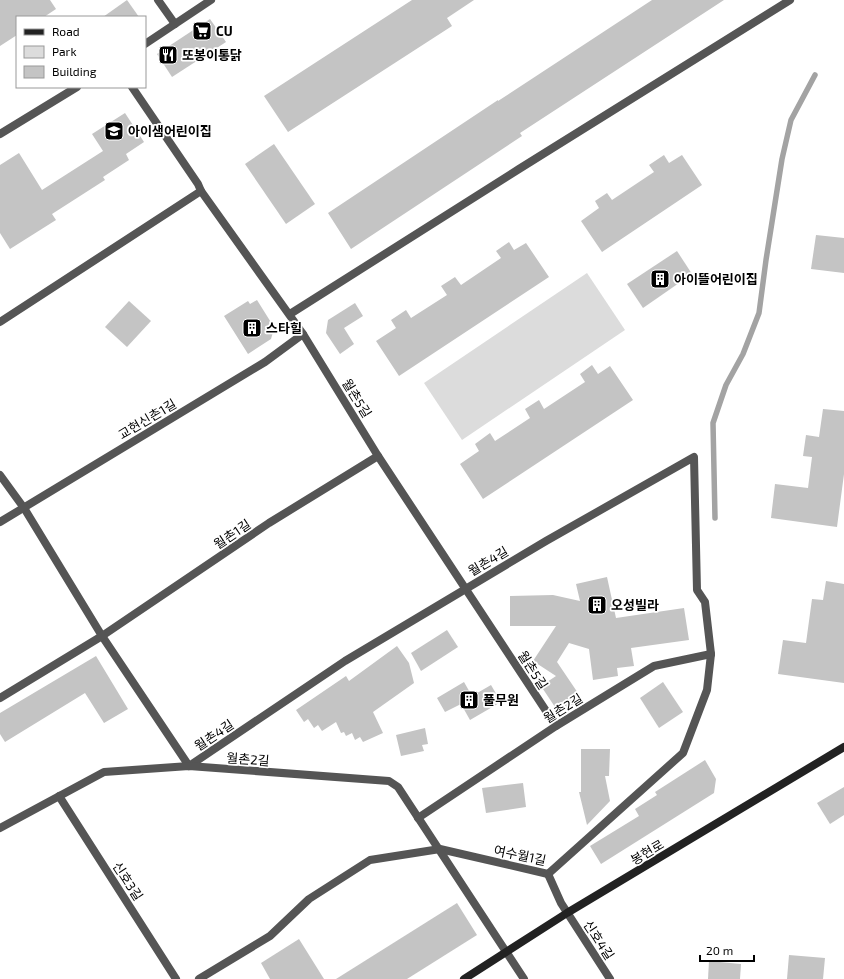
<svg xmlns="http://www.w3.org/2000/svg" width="844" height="979" font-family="'Exo 2','Noto Sans KR',sans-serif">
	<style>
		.green { fill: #dcdcdc }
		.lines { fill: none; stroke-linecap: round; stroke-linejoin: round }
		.stream { stroke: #a3a3a3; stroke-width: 5.5 }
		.building { fill: #c4c4c4 }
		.street { stroke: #555; stroke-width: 8 }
		.secondary { stroke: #222; stroke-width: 8 }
		.labels { text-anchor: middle; stroke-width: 3.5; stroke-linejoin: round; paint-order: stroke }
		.poi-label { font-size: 13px; font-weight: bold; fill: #000; stroke: #fff; text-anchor: start }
		.street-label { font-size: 13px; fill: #000; stroke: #fff }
	</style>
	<rect width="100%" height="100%" fill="#fff"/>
	<path class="green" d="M587 273 625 330 462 440 424 383Z"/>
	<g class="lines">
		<path class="stream" d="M715 518 713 423 726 385 743 354 759 313 766 260 782 159 791 120 815 75"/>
	</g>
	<g class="building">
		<path d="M0 0H50L56 9 44 17H17V35L0 46Z"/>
		<path d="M127 0 139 17H103Z"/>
		<path d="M412 0H474L447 18 452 26 288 132 264 96Z"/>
		<path d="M652 0H724L520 133 522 136 351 249 328 213 498 100V101Z"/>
		<path d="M210 19 226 42 172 77 157 54Z"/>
		<path d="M125 113 144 142 126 154 129 160 103 177 105 180 52 214 56 220 10 249 0 233V165L19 153 42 190 103 151 92 134Z"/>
		<path d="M274 144 315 204 286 224 245 164Z"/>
		<path d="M664 155 669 163 682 155 702 185 602 252 581 221 599 208 595 201 607 193 612 200 654 172 649 165Z"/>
		<path d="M816 235 844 238V273L811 269Z"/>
		<path d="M509 242 514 250 526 243 549 277 399 376 376 341 396 328 391 320 406 310 411 318 447 295 441 286 455 277 461 285 501 258 496 251Z"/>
		<path d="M677 251 692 274 643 308 627 284Z"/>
		<path d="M257 300 272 324 273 332 271 339 248 354 224 316 248 301 250 304Z"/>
		<path d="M129 301 151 321 127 347 105 327Z"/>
		<path d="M355 303 363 316 344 328 354 344 340 354 326 333 328 320Z"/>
		<path d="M592 365 598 374 610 366 633 400 483 499 460 464 479 451 475 444 490 433 495 441 530 418 525 409 539 400 544 409 585 382 580 374Z"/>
		<path d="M823 409 844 411V474L837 527 771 518 775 484 808 488 812 457 803 456 806 435 819 437Z"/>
		<path d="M607 577 616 618 684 608 689 640 631 648 634 666 617 668 618 676 593 680 589 649 569 643 557 662 582 699 568 710 565 706 561 708 558 705 555 707 541 686 556 676 533 661 556 626H510V596L553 595 580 601 576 584Z"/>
		<path d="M826 581 844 584V683L778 674 783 640 806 643 812 599 823 600Z"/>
		<path d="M447 630 458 647 421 671 411 653Z"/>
		<path d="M397 646 409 663 414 683 373 712 383 733 363 742 360 737 355 740 352 733 346 736 344 732 341 733 336 722 322 731 318 725 314 728 308 719 304 722 296 710 346 676 349 681Z"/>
		<path d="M96 656 128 709 104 723 85 693 5 742 0 734V713Z"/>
		<path d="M464 682 472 696 491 685 501 702 470 720 461 704 445 712 437 698Z"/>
		<path d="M663 682 683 712 659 728 640 698Z"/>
		<path d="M425 728 428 744 422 745 424 751 401 756 396 735Z"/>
		<path d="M581 749H610L609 776H605L610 801 587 825 579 792H581Z"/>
		<path d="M705 760 716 779 714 793 601 864 590 846 639 816 635 809 657 795 655 792Z"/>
		<path d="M523 783 526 807 486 813 482 788Z"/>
		<path d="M844 787V815L830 824 817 803Z"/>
		<path d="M457 903 477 935 407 979H336Z"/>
		<path d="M299 939 324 979H270L261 963Z"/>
		<path d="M789 955 825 958 823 979H787Z"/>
		<path d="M709 961 741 964 740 979H708Z"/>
	</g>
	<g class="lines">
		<g class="street">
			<path d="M158 0 175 24"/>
			<path d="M145 44 211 0"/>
			<path d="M132 87 198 184 201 191 303 334 378 456 556 726"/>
			<path d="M0 134 77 87"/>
			<path d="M290 314 519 169 790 0"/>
			<path d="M0 322 201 191"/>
			<path d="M0 475 24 508 102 636 189 766 345 661 546 541 694 457 697 590 705 602 711 654 707 690 683 753 548 874 440 849 370 860 309 899 270 936 199 979"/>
			<path d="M0 522 265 362 303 334"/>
			<path d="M0 698 102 636 269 523 378 456"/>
			<path d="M59 796 176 979"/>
			<path d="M418 818 556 726 654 666 711 654"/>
			<path d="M0 828 104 772 189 766 389 781 398 787 524 979"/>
			<path d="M548 874 561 903 610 979"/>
		</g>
		<path class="secondary" d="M464 979 567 913 844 747"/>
	</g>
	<defs>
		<g id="supermarket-square" transform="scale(1)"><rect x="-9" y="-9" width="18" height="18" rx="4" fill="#000" stroke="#fff"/><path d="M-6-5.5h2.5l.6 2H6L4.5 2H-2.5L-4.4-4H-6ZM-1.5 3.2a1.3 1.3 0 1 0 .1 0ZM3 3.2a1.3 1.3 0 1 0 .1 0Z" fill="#fff"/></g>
		<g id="restaurant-square" transform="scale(1)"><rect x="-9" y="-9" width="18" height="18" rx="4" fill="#000" stroke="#fff"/><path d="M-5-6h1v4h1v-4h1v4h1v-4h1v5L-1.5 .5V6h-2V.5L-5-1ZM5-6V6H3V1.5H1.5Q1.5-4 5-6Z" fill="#fff"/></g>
		<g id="school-square" transform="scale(1)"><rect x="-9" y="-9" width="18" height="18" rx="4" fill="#000" stroke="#fff"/><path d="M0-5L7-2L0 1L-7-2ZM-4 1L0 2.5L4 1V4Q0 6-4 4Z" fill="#fff"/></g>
		<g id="building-square" transform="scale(1)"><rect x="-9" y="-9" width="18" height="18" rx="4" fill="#000" stroke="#fff"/><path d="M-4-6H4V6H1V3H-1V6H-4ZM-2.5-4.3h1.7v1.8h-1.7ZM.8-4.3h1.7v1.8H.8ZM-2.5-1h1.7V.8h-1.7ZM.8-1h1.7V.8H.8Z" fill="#fff"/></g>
	</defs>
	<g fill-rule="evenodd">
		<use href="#supermarket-square" x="202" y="31"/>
		<use href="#restaurant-square" x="168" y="55"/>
		<use href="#school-square" x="114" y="131"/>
		<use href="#building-square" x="660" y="279"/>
		<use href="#building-square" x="252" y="328"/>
		<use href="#building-square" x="597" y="605"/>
		<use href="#building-square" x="469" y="700"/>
	</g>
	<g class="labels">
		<g class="poi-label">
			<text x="216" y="36">CU</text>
			<text x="182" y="60">또봉이통닭</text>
			<text x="128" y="136">아이샘어린이집</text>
			<text x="674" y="284">아이뜰어린이집</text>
			<text x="266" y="333">스타힐</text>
			<text x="611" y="610">오성빌라</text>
			<text x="483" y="705">풀무원</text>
		</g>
		<g class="street-label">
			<text transform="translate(357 398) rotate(58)" y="5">월촌5길</text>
			<text transform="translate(147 419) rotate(-31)" y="5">교현신촌1길</text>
			<text transform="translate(232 534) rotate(-34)" y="5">월촌1길</text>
			<text transform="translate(488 561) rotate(-31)" y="5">월촌4길</text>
			<text transform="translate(533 670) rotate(57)" y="5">월촌5길</text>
			<text transform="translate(563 708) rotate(-32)" y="5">월촌2길</text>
			<text transform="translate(214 735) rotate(-34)" y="5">월촌4길</text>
			<text transform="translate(248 759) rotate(4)" y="5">월촌2길</text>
			<text transform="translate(647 852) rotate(-31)" y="5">봉현로</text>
			<text transform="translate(520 855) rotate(12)" y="5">여수월1길</text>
			<text transform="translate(128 881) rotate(57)" y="5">신호3길</text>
			<text transform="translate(599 940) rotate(57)" y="5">신호4길</text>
		</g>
	</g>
	<rect x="16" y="16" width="130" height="72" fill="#ffffff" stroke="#999999"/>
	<rect x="24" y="29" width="20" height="6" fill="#222222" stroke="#999999"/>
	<text x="52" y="36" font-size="12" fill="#000000">Road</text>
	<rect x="24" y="46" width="20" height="12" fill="#dcdcdc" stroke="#999999"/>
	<text x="52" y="56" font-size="12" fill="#000000">Park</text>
	<rect x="24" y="66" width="20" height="12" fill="#c4c4c4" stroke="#999999"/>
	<text x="52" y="76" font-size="12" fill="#000000">Building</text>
	<path d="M700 955v6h54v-6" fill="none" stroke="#000000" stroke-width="2"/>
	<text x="706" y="955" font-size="12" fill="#000000" stroke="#ffffff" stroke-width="3" paint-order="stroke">20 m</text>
</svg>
